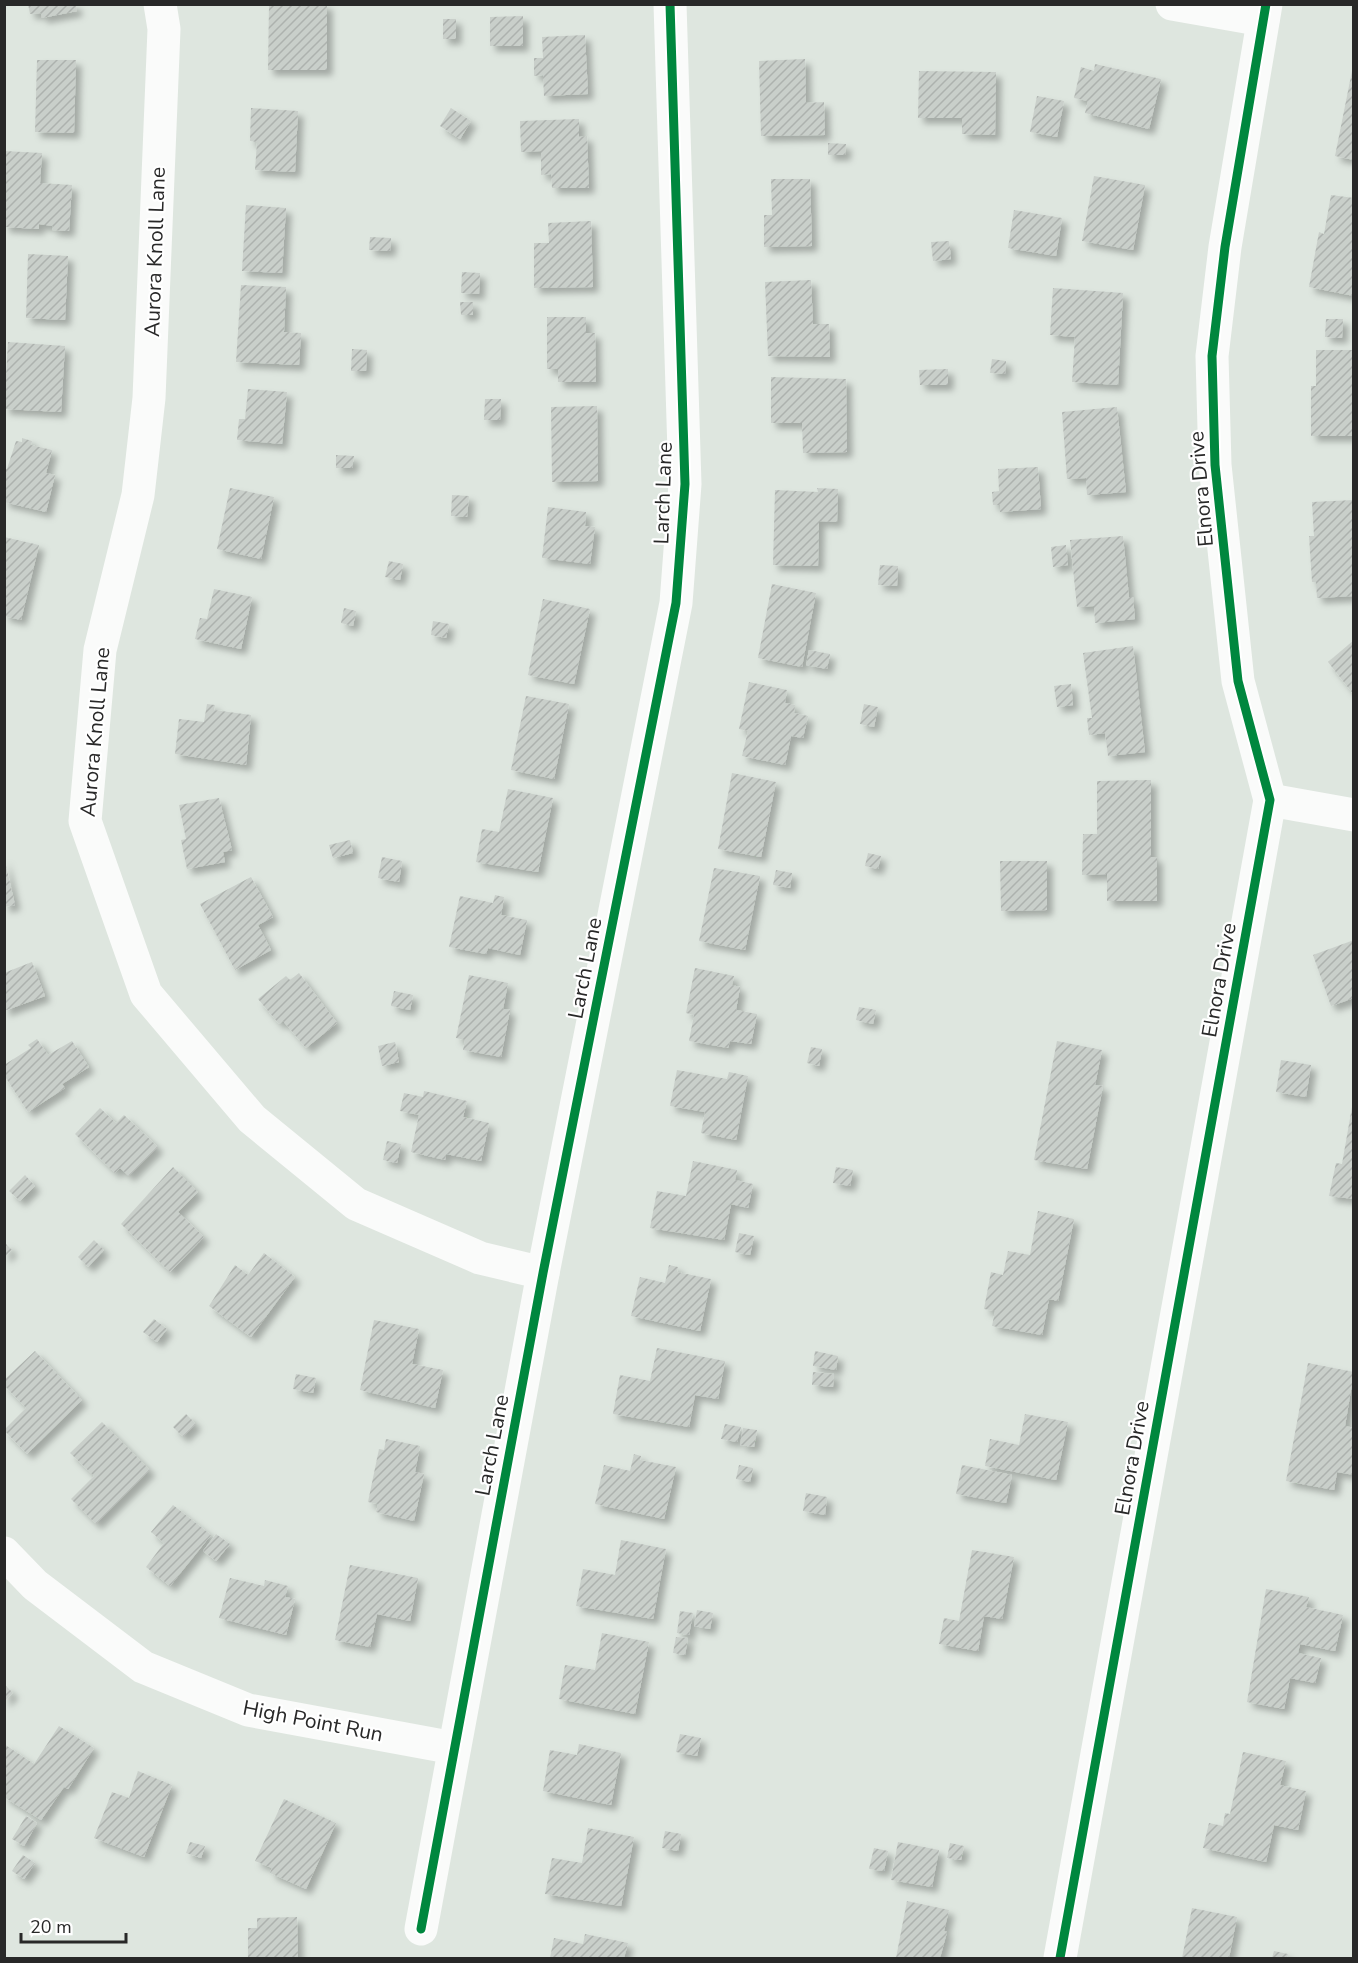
<svg xmlns="http://www.w3.org/2000/svg" width="1358" height="1963" font-family="'Nunito Sans',sans-serif">
	<style>
		.building { fill: url(#building-hatch); filter: url(#shadow) }
		.lines { fill: none; stroke-linecap: round; stroke-linejoin: round }
		.minor { stroke: #fafbfa; stroke-width: 33 }
		.cycleway-casing { stroke: #fff; stroke-width: 13 }
		.cycleway { stroke: #00873e; stroke-width: 9 }
		.labels { text-anchor: middle; stroke-width: 4.5; stroke-linejoin: round; paint-order: stroke }
		.street-label { font-size: 21px; fill: #282828; stroke: #fff }
	</style>
	<defs>
		<pattern id="building-hatch" width="6" height="6" patternUnits="userSpaceOnUse" patternTransform="scale(1.5)"><rect width="6" height="6" fill="#c9cfca"/><path d="M-1 1l2-2M0 6l6-6M5 7l2-2" fill="none" stroke="#adb2ae"/></pattern>
		<filter id="shadow"><feDropShadow dx="5.5" dy="5.5" stdDeviation="3" flood-color="#0004"/></filter>
	</defs>
	<rect width="100%" height="100%" fill="#dee6df"/>
	<g class="building">
		<path d="M28 4H76L77 11 42 18 41 13 30 14Z"/>
		<path d="M269 4H327V70H268Z"/>
		<path d="M523 16V46H490V17Z"/>
		<rect x="443" y="19" width="13" height="20"/>
		<path d="M585 35 588 94 544 96 543 75 534 76V58H543L542 37Z"/>
		<path d="M805 59 806 103 824 102 825 135 761 136 759 61Z"/>
		<path d="M37 60H76L74 133 35 132Z"/>
		<path d="M1095 64 1161 79 1149 129 1085 113 1088 101 1074 98 1081 67 1094 71Z"/>
		<path d="M919 71 996 72 995 135 962 134V118H918Z"/>
		<path d="M1352 71H1354V160L1335 156Z"/>
		<path d="M1037 96 1064 101 1057 137 1030 132Z"/>
		<path d="M251 108 298 111 295 172 255 170 257 142 250 141Z"/>
		<path d="M451 108 471 121 460 139 440 126Z"/>
		<path d="M579 119V137L587 136 589 188H552L551 174 541 175V151L521 152 520 121Z"/>
		<path d="M828 143 846 144 845 155H828Z"/>
		<path d="M4 151 42 153 40 183 72 185 69 231 52 230 53 226 39 224V229L4 227Z"/>
		<path d="M1094 176 1145 185 1133 250 1082 241Z"/>
		<path d="M771 179H810L812 246 764 247V215H772Z"/>
		<path d="M1331 195 1354 198V296L1309 287 1319 232 1324 234Z"/>
		<path d="M246 205 286 208 282 273 242 271Z"/>
		<path d="M1014 210 1062 218 1056 256 1008 248Z"/>
		<path d="M591 221 593 287 534 288V243H549L548 223Z"/>
		<path d="M370 237 391 238 390 251 369 250Z"/>
		<path d="M949 241 951 259 933 261 931 242Z"/>
		<path d="M28 254 68 256 65 320 26 318Z"/>
		<path d="M462 272 480 273 479 294 461 293Z"/>
		<path d="M811 280 813 324H829L830 357 768 356 765 282Z"/>
		<path d="M241 285 286 287 284 332 301 333 299 365 236 362Z"/>
		<path d="M1053 288 1123 293 1118 385 1072 382 1075 337 1050 335Z"/>
		<path d="M460 302H473V315H461Z"/>
		<path d="M547 317H586V333H595L596 382H558V369H547Z"/>
		<path d="M1326 319H1343L1342 338 1325 337Z"/>
		<path d="M8 342 65 346 61 412 4 409Z"/>
		<path d="M352 349 367 350 366 371H351Z"/>
		<path d="M1316 350H1354V436H1311V386H1316Z"/>
		<path d="M992 359 1006 361 1005 374 990 373Z"/>
		<path d="M948 369V385H920L919 370Z"/>
		<path d="M771 377 846 379 847 452 803 453 802 423H771Z"/>
		<path d="M248 389 287 392 282 444 237 440 239 419H245Z"/>
		<path d="M485 399H501L500 420H484Z"/>
		<path d="M597 406 598 481 552 482 551 407Z"/>
		<path d="M1117 407 1126 492 1087 495 1086 478 1067 479 1062 412Z"/>
		<path d="M22 438 32 441 31 445 52 450 46 473 55 475 46 512 4 502V468L7 469 16 441 22 442Z"/>
		<path d="M336 455 354 456 352 468H336Z"/>
		<path d="M1038 467 1041 509 1000 512V505H993L992 492 999 491 998 469Z"/>
		<path d="M230 488 274 497 261 559 217 549Z"/>
		<path d="M817 488 838 489 837 522 819 521 818 566 773 565 775 490 818 492Z"/>
		<path d="M452 495 469 496 467 517 451 516Z"/>
		<path d="M1354 500V596L1317 598 1316 582H1312L1309 536H1314L1312 502Z"/>
		<path d="M548 507 586 512 585 526 595 527 590 564 542 558Z"/>
		<path d="M1123 536 1129 597H1133L1135 619 1095 623 1094 606 1077 607 1070 540Z"/>
		<path d="M4 537 39 545 21 620 4 616Z"/>
		<path d="M1066 545 1068 565 1053 567 1051 547Z"/>
		<path d="M389 561 403 564 400 580 385 577Z"/>
		<path d="M880 565 898 566 897 586 878 585Z"/>
		<path d="M772 584 816 593 802 667 758 658Z"/>
		<path d="M214 589 252 597 241 649 195 639 200 618 207 619Z"/>
		<path d="M543 599 590 609 574 684 528 675Z"/>
		<path d="M344 608 356 611 353 626 341 623Z"/>
		<path d="M433 621 449 624 446 638 431 635Z"/>
		<path d="M1354 640V695L1328 662Z"/>
		<path d="M1133 646 1145 752 1108 756 1105 733 1089 735 1087 718H1092L1083 653Z"/>
		<path d="M809 650 830 654 827 669 806 665Z"/>
		<path d="M749 682 787 690 785 703 795 705 794 713 808 716 803 738 791 736 785 765 742 756 748 731 739 729Z"/>
		<path d="M1071 684 1073 705 1057 707 1054 686Z"/>
		<path d="M526 696 569 704 554 779 511 770Z"/>
		<path d="M207 704 215 705 214 710 251 715 246 765 175 754 179 719 204 722Z"/>
		<path d="M864 704 878 707 874 727 860 724Z"/>
		<path d="M732 773 776 782 761 857 718 849Z"/>
		<path d="M1151 780V857H1157V901H1107V874L1082 875 1083 834H1097V781Z"/>
		<path d="M508 789 553 798 538 872 476 862 482 829 499 832Z"/>
		<path d="M219 798 232 850 223 852 225 862 187 869 181 840 186 839 179 805Z"/>
		<path d="M350 840 353 853 333 858 329 845Z"/>
		<path d="M868 853 881 856 878 869 865 866Z"/>
		<path d="M4 857 15 905 4 907Z"/>
		<path d="M382 857 402 861 399 882 378 878Z"/>
		<path d="M1000 861H1047V910L1001 911Z"/>
		<path d="M714 868 760 876 745 950 699 941Z"/>
		<path d="M776 870 792 873 790 888 773 885Z"/>
		<path d="M251 877 273 917 258 925 271 950 235 970 200 904Z"/>
		<path d="M495 895 504 897 501 915 527 920 520 955 488 948 486 954 449 947 460 896 493 903Z"/>
		<path d="M1354 940V998L1331 1006 1313 955Z"/>
		<path d="M32 962 45 996 4 1011V973Z"/>
		<path d="M695 968 734 976 732 985 740 987 736 1010 757 1014 751 1044 730 1041 728 1048 689 1041 694 1015 686 1013Z"/>
		<path d="M299 973 337 1023 306 1048 283 1021 279 1024 258 999 286 976 290 980Z"/>
		<path d="M469 975 508 983 503 1009 510 1010 501 1057 463 1050 465 1040 456 1038Z"/>
		<path d="M394 991 413 995 410 1010 391 1006Z"/>
		<path d="M859 1007 876 1010 873 1024 856 1020Z"/>
		<path d="M37 1039 48 1055 72 1041 89 1067 62 1084 65 1088 28 1112 4 1075V1065L31 1048 28 1045Z"/>
		<path d="M1057 1041 1102 1050 1095 1085 1103 1086 1087 1169 1034 1160Z"/>
		<path d="M395 1042 399 1062 382 1066 378 1046Z"/>
		<path d="M811 1047 822 1049 819 1066 807 1063Z"/>
		<path d="M1281 1060 1311 1065 1306 1097 1276 1092Z"/>
		<path d="M677 1070 727 1079 729 1072 748 1076 736 1140 701 1133 705 1112 670 1106Z"/>
		<path d="M424 1091 467 1101 463 1117 489 1123 481 1161 446 1154 445 1160 411 1152 419 1115 400 1111 404 1093 423 1097Z"/>
		<path d="M1352 1107H1354V1199L1329 1196 1336 1163 1342 1164Z"/>
		<path d="M100 1108 116 1123 124 1115 158 1147 129 1176 120 1168 115 1173 75 1134Z"/>
		<path d="M387 1141 401 1144 397 1163 383 1160Z"/>
		<path d="M693 1161 737 1170 735 1180 753 1184 748 1208 731 1204 724 1240 650 1228 657 1191 686 1196Z"/>
		<path d="M173 1167 198 1192 178 1212 204 1237 170 1272 121 1224Z"/>
		<path d="M836 1167 853 1170 850 1186 833 1183Z"/>
		<path d="M25 1175 35 1186 20 1201 9 1191Z"/>
		<path d="M1038 1211 1074 1219 1058 1301 1049 1299 1042 1335 992 1326 995 1311 984 1309 991 1272 1003 1275 1008 1251 1030 1255Z"/>
		<path d="M739 1233 754 1236 750 1255 735 1252Z"/>
		<path d="M94 1240 104 1250 88 1267 78 1257Z"/>
		<path d="M4 1242 12 1250 4 1258Z"/>
		<path d="M264 1253 295 1277 251 1337 209 1306 235 1265 248 1275Z"/>
		<path d="M669 1265 678 1267 677 1272 711 1279 700 1331 631 1316 640 1277 665 1283Z"/>
		<path d="M154 1319 167 1329 157 1342 143 1332Z"/>
		<path d="M374 1320 419 1329 412 1364 443 1370 435 1408 360 1390Z"/>
		<path d="M657 1348 725 1361 718 1399 695 1395 689 1427 613 1414 620 1375 650 1381Z"/>
		<path d="M35 1351 82 1400 27 1454 4 1430 26 1408 4 1385V1380Z"/>
		<path d="M815 1351 838 1356 836 1370 813 1366Z"/>
		<path d="M1308 1363 1354 1372 1345 1426 1354 1428V1475L1337 1472 1334 1490 1286 1481Z"/>
		<path d="M813 1372 834 1374 833 1387 812 1385Z"/>
		<path d="M296 1374 316 1378 313 1393 293 1389Z"/>
		<path d="M186 1414 196 1424 183 1437 173 1427Z"/>
		<path d="M1025 1414 1068 1422 1056 1480 985 1466 990 1439 1019 1445Z"/>
		<path d="M102 1422 150 1470 96 1524 71 1499 94 1476 70 1453Z"/>
		<path d="M725 1424 741 1427 737 1442 721 1439Z"/>
		<path d="M743 1428 757 1430 754 1447 740 1445Z"/>
		<path d="M386 1439 420 1446 415 1472 424 1474 414 1521 376 1512 378 1504 368 1502 379 1449 384 1450Z"/>
		<path d="M634 1454 641 1456 640 1460 676 1467 664 1519 595 1504 604 1465 630 1471Z"/>
		<path d="M739 1465 753 1468 750 1482 736 1479Z"/>
		<path d="M962 1465 1012 1475 1006 1503 956 1494Z"/>
		<path d="M806 1493 827 1497 825 1515 803 1511Z"/>
		<path d="M173 1505 211 1535 170 1586 146 1567 164 1543 151 1532Z"/>
		<path d="M216 1534 230 1544 216 1561 203 1551Z"/>
		<path d="M621 1540 666 1549 653 1619 576 1606 583 1569 615 1575Z"/>
		<path d="M972 1550 1014 1557 1002 1619 984 1616 978 1651 939 1644 944 1618 959 1621Z"/>
		<path d="M350 1565 418 1578 410 1621 377 1614 370 1647 335 1640Z"/>
		<path d="M230 1578 264 1586 265 1580 288 1586 285 1597 295 1599 286 1635 219 1618Z"/>
		<path d="M1266 1589 1309 1597 1306 1607 1343 1615 1335 1651 1300 1644 1298 1653 1321 1658 1315 1683 1290 1678 1284 1709 1247 1702Z"/>
		<path d="M697 1610 713 1613 710 1629 694 1626Z"/>
		<path d="M680 1611 693 1613 689 1635 677 1633Z"/>
		<path d="M602 1633 649 1642 635 1714 559 1699 565 1665 595 1670Z"/>
		<path d="M676 1637 688 1638 685 1655 673 1653Z"/>
		<path d="M4 1684 13 1693 4 1702Z"/>
		<path d="M59 1726 94 1748 68 1789 64 1787 41 1820 4 1797V1744L34 1764Z"/>
		<path d="M680 1734 701 1738 697 1756 676 1752Z"/>
		<path d="M579 1744 621 1753 611 1805 543 1791 550 1750 577 1755Z"/>
		<path d="M1243 1752 1286 1761 1280 1785 1306 1791 1298 1830 1274 1825 1266 1862 1203 1848 1209 1823 1223 1826 1225 1813 1230 1814Z"/>
		<path d="M138 1771 172 1785 144 1857 94 1838 112 1792 129 1798Z"/>
		<path d="M284 1799 336 1823 306 1889 270 1873 272 1868 255 1861Z"/>
		<path d="M26 1816 37 1823 24 1846 12 1839Z"/>
		<path d="M588 1828 634 1837 621 1906 545 1894 552 1858 582 1863Z"/>
		<path d="M665 1831 681 1834 678 1851 662 1848Z"/>
		<path d="M190 1842 205 1846 201 1858 186 1853Z"/>
		<path d="M898 1842 939 1850 932 1887 891 1880Z"/>
		<path d="M950 1843 964 1846 961 1860 947 1858Z"/>
		<path d="M874 1848 888 1851 884 1871 869 1869Z"/>
		<path d="M23 1855 35 1863 24 1879 12 1871Z"/>
		<path d="M907 1901 949 1910 944 1931 947 1932 940 1958H896Z"/>
		<path d="M1192 1908 1237 1917 1229 1958H1182Z"/>
		<path d="M297 1917 298 1958H248V1928H257V1918Z"/>
		<path d="M585 1934 628 1943 624 1958H550L554 1938 583 1944Z"/>
		<path d="M1274 1951 1288 1954 1287 1958H1272Z"/>
	</g>
	<g class="lines">
		<g class="minor">
			<path d="M160 4 164 29 149 398 138 495 100 650 85 821 146 994 252 1119 356 1204 480 1258 543 1273"/>
			<path d="M1172 4 1263 20"/>
			<path d="M1270 800 1354 815"/>
			<path d="M4 1553 35 1585 143 1667 248 1710 454 1748"/>
			<path d="M421 1929 543 1273 676 603 685 484 670 4"/>
			<path d="M1060 1958 1270 800 1238 681 1215 465 1212 356 1225 247 1266 4"/>
		</g>
		<g class="cycleway-casing">
			<g id="cycleway">
				<path d="M421 1929 543 1273 676 603 685 484 670 4"/>
				<path d="M1060 1958 1270 800 1238 681 1215 465 1212 356 1225 247 1266 4"/>
			</g>
		</g>
		<use href="#cycleway" class="cycleway"/>
	</g>
	<g class="labels">
		<g class="street-label">
			<text transform="translate(155 252) rotate(-88)" y="7">Aurora Knoll Lane</text>
			<text transform="translate(1201 489) rotate(-95)" y="7">Elnora Drive</text>
			<text transform="translate(663 493) rotate(-88)" y="7">Larch Lane</text>
			<text transform="translate(95 732) rotate(-85)" y="7">Aurora Knoll Lane</text>
			<text transform="translate(585 968) rotate(-79)" y="7">Larch Lane</text>
			<text transform="translate(1219 980) rotate(-80)" y="7">Elnora Drive</text>
			<text transform="translate(492 1445) rotate(-79)" y="7">Larch Lane</text>
			<text transform="translate(1132 1458) rotate(-80)" y="7">Elnora Drive</text>
			<text transform="translate(313 1721) rotate(11)" y="7">High Point Run</text>
		</g>
	</g>
	<rect width="1358" height="1963" fill="none" stroke="#282828" stroke-width="12"/>
	<path d="M21 1933v9h105v-9" fill="none" stroke="#282828" stroke-width="3"/>
	<text x="30" y="1933" font-size="18" fill="#282828" stroke="#ffffff" stroke-width="4.5" paint-order="stroke">20 m</text>
</svg>
